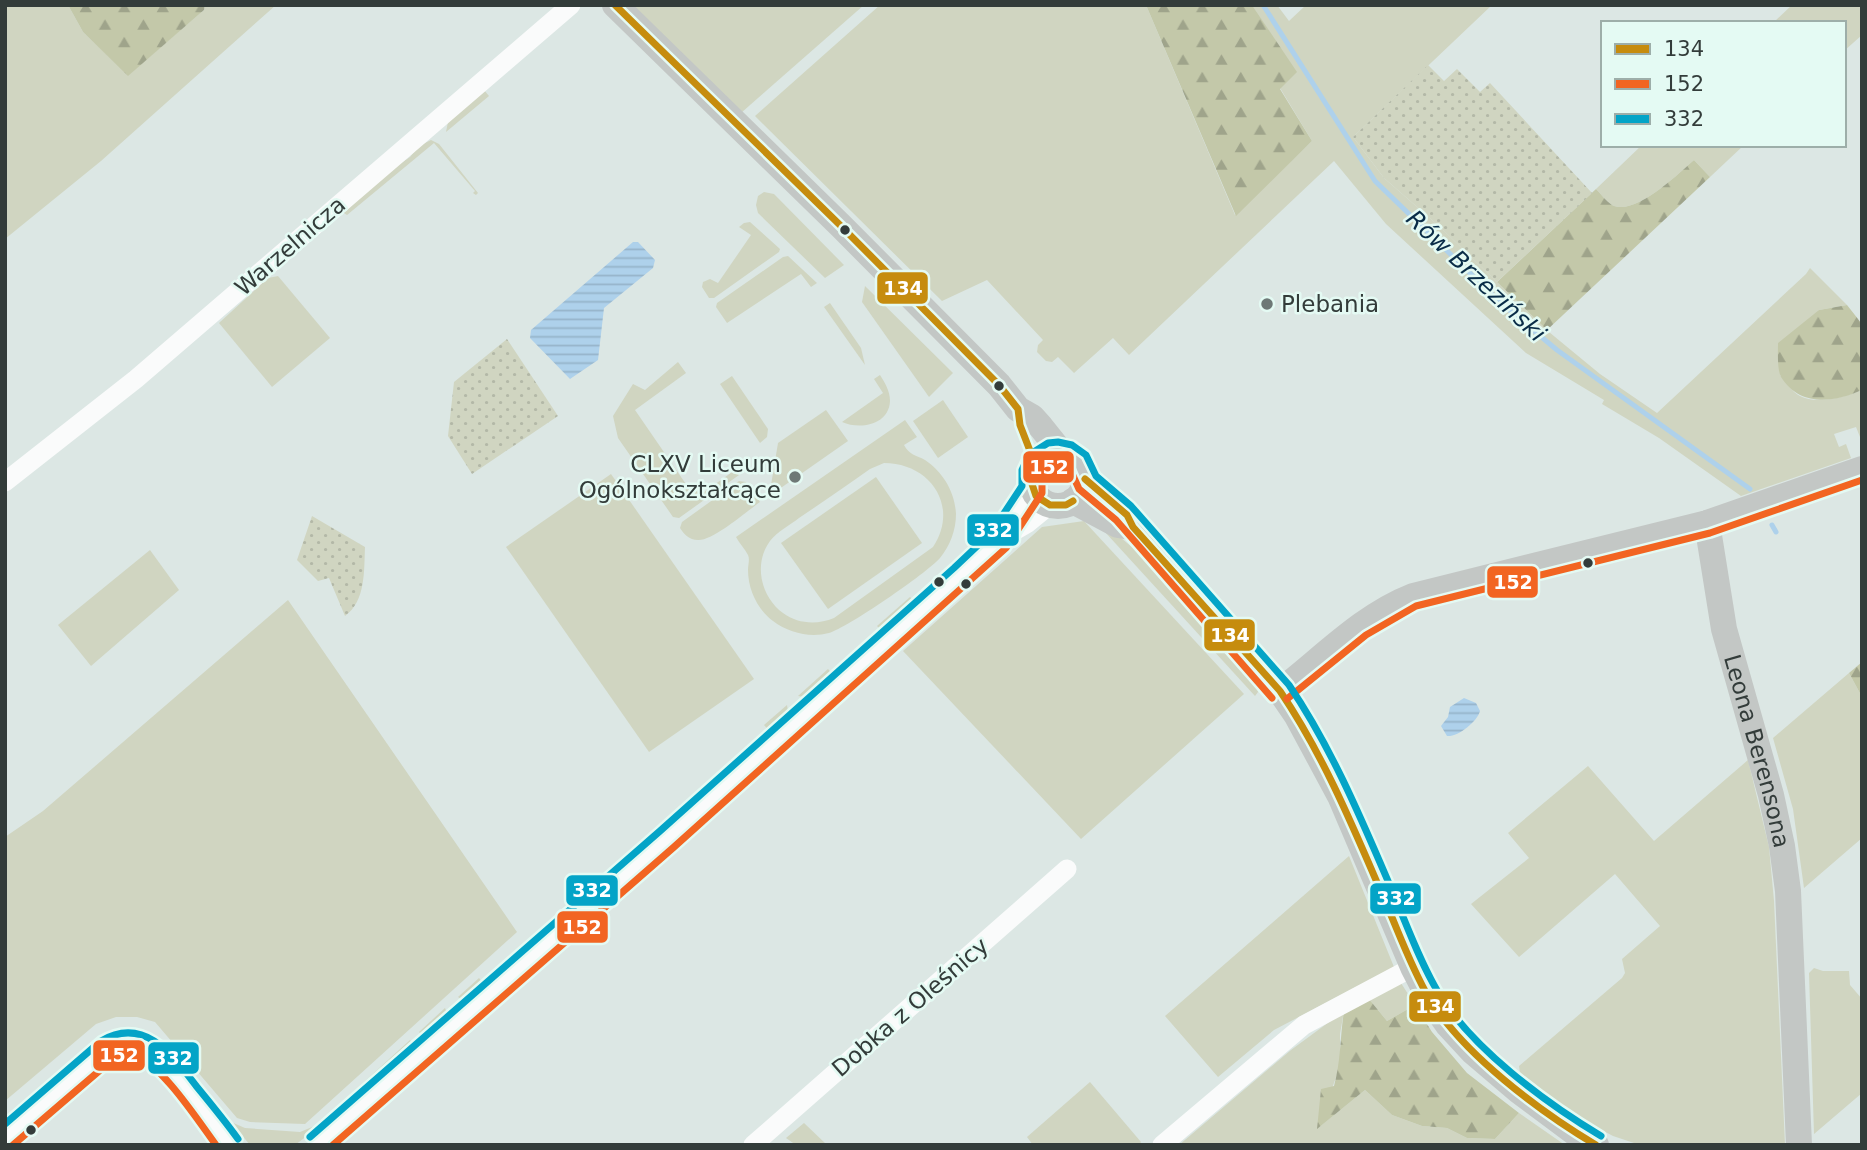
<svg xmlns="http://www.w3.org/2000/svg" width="1867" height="1150" font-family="'DejaVu Sans',sans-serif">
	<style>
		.grass { fill: #d0d5c1; fill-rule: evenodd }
		.forest { fill: url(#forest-firs) }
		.park { fill: url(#park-dots) }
		.water { fill: url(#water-rules) }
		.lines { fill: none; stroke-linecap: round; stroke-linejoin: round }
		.stream { stroke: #aed1eb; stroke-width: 5 }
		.street { stroke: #fafbfb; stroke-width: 19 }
		.secondary { stroke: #c3c7c5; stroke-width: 26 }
		.bus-1-casing { stroke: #e4faf3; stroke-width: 12 }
		.bus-2-casing { stroke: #e4faf3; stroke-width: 12 }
		.bus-3-casing { stroke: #e4faf3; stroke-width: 12 }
		.bus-1 { stroke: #c68c0e; stroke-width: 7 }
		.bus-2 { stroke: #f26522; stroke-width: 7 }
		.bus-3 { stroke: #03a4c7; stroke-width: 7 }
		.bus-dot { fill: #333c3a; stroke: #e4faf3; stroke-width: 2.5 }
		.poi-dot { fill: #6e7876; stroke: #e4faf3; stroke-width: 2.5 }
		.labels { text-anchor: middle; stroke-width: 5; stroke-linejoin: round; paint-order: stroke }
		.street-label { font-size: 23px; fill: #333c3a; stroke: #e4faf3 }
		.poi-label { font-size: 23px; fill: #333c3a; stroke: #e4faf3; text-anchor: start }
		.water-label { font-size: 24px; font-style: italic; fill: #092c47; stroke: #e4faf3 }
		.line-badge { stroke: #e4faf3; stroke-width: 2.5 }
		.badge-label { font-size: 19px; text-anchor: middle; font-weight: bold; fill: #fff }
	</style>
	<defs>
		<pattern id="forest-firs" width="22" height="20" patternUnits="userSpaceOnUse" patternTransform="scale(1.75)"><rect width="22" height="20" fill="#c3c8a9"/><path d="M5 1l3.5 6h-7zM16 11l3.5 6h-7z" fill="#9fa48b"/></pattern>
		<pattern id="park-dots" width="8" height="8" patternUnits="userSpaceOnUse" patternTransform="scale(1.75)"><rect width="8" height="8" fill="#d0d5c1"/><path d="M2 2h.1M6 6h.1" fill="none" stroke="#b3b8a7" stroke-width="1.8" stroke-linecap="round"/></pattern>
		<pattern id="water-rules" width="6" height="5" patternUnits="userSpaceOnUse" patternTransform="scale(1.75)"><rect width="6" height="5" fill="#aed1eb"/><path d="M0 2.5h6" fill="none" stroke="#96b4ca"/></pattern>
	</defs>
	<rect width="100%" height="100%" fill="#dce7e4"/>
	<g class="grass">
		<path d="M5 5H68L83 32 128 75 204 10 205 5H276L101 161 5 239Z"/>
		<path d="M632 5H864L741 113Z"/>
		<path d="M880 5H1146L1235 215 1312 141 1280 88 1296 72 1252 5H1277L1289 21 1306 5H1492L1353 137 1384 178 1440 227 1549 332 1600 374 1657 413 1806 274 1810 268 1847 305 1819 310 1780 375C1786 381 1792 392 1800 396 1816 405 1846 397 1862 390V442L1856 427 1834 434 1839 447 1846 444 1851 458 1741 496 1659 438 1602 404 1604 400 1526 353 1386 224 1334 161 1129 355 1113 338 1074 373 1058 357 1052 362 1046 361 1037 352 1038 345 1043 340 987 280 942 301 755 116Z"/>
		<path d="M1792 5H1862V35L1844 51V23H1773Z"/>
		<path d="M484 90 489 96 446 132 448 122Z"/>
		<path d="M431 140 439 144 478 193 476 195 473 193 475 191 434 143 347 215 341 211 385 174 410 157 419 146Z"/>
		<path d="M1642 145H1744L1710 177 1694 160C1678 174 1634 217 1612 205 1606 201 1601 194 1596 189Z"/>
		<path d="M764 192 774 194 844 265 825 278 758 213 756 205 758 196Z"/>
		<path d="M750 222 780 249 779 252 714 298H709L702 287 703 282 710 279 718 283 751 235 739 227 744 223Z"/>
		<path d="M788 256 817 283 811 287 801 274 727 323 716 307 717 303 783 257Z"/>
		<path d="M278 276 330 338 272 387 219 323 268 278Z"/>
		<path d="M865 286 953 373 929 397 862 302Z"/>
		<path d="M830 303 861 348 865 365 824 307Z"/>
		<path d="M678 362 686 373 635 410 690 490 695 488 700 495 735 470 739 475 679 518 673 517 618 438 613 416 633 384 645 390Z"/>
		<path d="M880 375C885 383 890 391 890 401 889 425 860 430 842 422L883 393 874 379Z"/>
		<path d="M732 376 768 429 767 437 760 443 720 384Z"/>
		<path d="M943 400 968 437 938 458 913 421Z"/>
		<path d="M826 410 848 441 775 492 771 485 778 443Z"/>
		<path d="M905 420 917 437 904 445C909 455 916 455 925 460 943 472 955 492 956 514 956 530 950 546 940 558 927 573 847 628 829 633 810 638 789 633 773 621 758 610 748 590 748 570 748 565 750 559 748 555 745 549 739 543 736 537ZM884 463C930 463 960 506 933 547L834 618C817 625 798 624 783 613 761 597 753 564 770 541 777 532 790 525 799 518 823 502 847 485 870 469Z"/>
		<path d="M611 474 754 679 649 752 506 547Z"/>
		<path d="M876 477 922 543 828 609 781 543Z"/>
		<path d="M739 481 746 482 760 502C747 511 713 541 698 540 689 540 684 534 680 528L682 522Z"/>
		<path d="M1084 521 1244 694 1081 839 903 651 1042 527Z"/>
		<path d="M1105 532 1115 533 1144 557 1255 679 1258 692 1255 696Z"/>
		<path d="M150 550 179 590 91 666 58 625Z"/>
		<path d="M910 597 912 599 885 634 877 626Z"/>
		<path d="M288 600 517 932 305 1124 250 1122 237 1118 155 1022 137 1017H116L96 1024 5 1101V837L43 811Z"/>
		<path d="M828 669 836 678 812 698 798 696Z"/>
		<path d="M1849 673 1862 697V838L1804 888 1793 809 1773 738Z"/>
		<path d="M787 705C790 719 782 726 772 734L764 725Z"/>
		<path d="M1748 760 1769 847 1774 901 1785 1145H1640L1613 1136 1579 1118 1520 1073 1519 1066 1622 978 1625 973 1622 959 1660 926 1615 874 1519 957 1471 904 1529 858 1508 833 1588 766 1654 841Z"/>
		<path d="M1349 856 1394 967 1274 1030 1218 1077 1165 1016Z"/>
		<path d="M1814 968 1823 971H1849L1850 985 1862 999V1093L1814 1134 1809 973Z"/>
		<path d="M479 978 487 988C478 996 469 1006 458 997Z"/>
		<path d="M1401 983 1415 1005 1387 1021 1369 999Z"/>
		<path d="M445 1008C452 1024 438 1031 427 1040L419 1032Z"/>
		<path d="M1344 1011 1340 1034V1066L1318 1128 1365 1090 1392 1115 1422 1126 1447 1128 1467 1138 1495 1139 1519 1113 1565 1145H1179L1291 1050Z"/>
		<path d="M410 1040 418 1049 394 1070 295 1145H250L231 1122 245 1128 300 1132 317 1125Z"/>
		<path d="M1090 1082 1141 1142 1139 1145H1033L1027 1137Z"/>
		<path d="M804 1123 827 1145H796L786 1138Z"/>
	</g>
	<g class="forest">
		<path d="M68 5H205L204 10 128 76 83 32Z"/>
		<path d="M1146 5H1252L1297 72 1280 89 1312 141 1236 216Z"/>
		<path d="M1694 160 1710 177 1547 330 1497 282 1596 189C1601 194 1606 201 1612 205 1634 217 1678 174 1694 160Z"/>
		<path d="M1847 305 1862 324V390C1833 403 1800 407 1781 377 1777 369 1778 353 1778 343L1819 310Z"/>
		<path d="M1862 662V697L1849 673Z"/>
		<path d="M1369 999 1387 1021 1415 1005 1432 1032 1467 1073 1519 1113 1495 1139 1467 1138 1447 1128 1422 1126 1392 1115 1365 1090 1317 1129 1321 1089 1334 1086C1341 1061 1340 1036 1344 1011Z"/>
	</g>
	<g class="park">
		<path d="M1428 65 1444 81 1457 69 1480 92 1490 83 1592 193 1497 282 1440 227 1384 178 1353 137Z"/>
		<path d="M507 339 558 416 472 474 448 436 454 382Z"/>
		<path d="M312 516 365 547C364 570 366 601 345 616L329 578 318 581 297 560Z"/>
	</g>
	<g class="water">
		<path d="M633 242H638L655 260 653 268 604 308 598 360 570 379 530 338 531 330Z"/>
		<path d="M1464 698 1476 703 1480 711C1477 722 1458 737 1447 736L1441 726 1448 717 1450 707Z"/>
	</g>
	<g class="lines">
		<g class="stream">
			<path d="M1263 5 1375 181 1502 304 1557 350 1750 489"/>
			<path d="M1772 525 1776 532"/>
		</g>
		<g class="street">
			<path d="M5 482 136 379 571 5"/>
			<path d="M1000 539 1033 488"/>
			<path d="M5 1138 107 1050C127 1035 146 1046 163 1060L230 1145"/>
			<path d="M317 1145C547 946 777 747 999 540L1028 523 1050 505"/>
			<path d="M753 1145 1067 869"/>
			<path d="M1162 1145 1304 1025 1413 967"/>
		</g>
		<g class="secondary">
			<path d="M615 5 841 226 999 385 1018 409 1032 417 1041 427 1061 452"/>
			<circle cx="1058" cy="479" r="27"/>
			<path d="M1085 479 1127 515 1133 527 1240 645 1280 691 1297 716 1340 796 1413 967 1429 998 1448 1025 1472 1051 1519 1091 1574 1132 1596 1145"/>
			<path d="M1073 501 1118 525 1131 527"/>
			<path id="s1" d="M1707 523 1724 629 1771 795 1782 846 1788 891 1799 1145"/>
			<path d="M1280 691C1323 658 1362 616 1413 596L1707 523 1862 469"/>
		</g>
		<g class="bus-1-casing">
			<g id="bus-1">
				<path d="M615 5 841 226 999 385 1018 409 1020 425 1032 456 1034 467 1031 481 1036 496 1050 505H1066L1073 501"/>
				<path d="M1085 479 1127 515 1133 527 1280 691C1324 756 1354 829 1385 901 1399 933 1411 967 1429 998 1463 1054 1539 1111 1596 1145"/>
			</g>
		</g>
		<g class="bus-2-casing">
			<g id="bus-2">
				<path d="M1287 699 1366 635 1416 606 1710 533 1862 480"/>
				<path d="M13 1145 113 1059C120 1054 126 1052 134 1055 160 1062 199 1122 216 1145"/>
				<path d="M333 1145 674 847 1006 548 1042 493V475L1050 465 1061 463 1070 469 1079 489 1116 520 1272 698"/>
			</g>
		</g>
		<g class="bus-3-casing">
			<g id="bus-3">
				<path d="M5 1124 101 1041C145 1015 173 1056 197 1087 211 1104 225 1121 238 1139"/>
				<path d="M310 1137 660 831 954 568 991 533 1022 486V470L1029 455 1048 443 1058 442 1072 445 1086 455 1096 476 1131 506 1289 685C1333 750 1363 823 1394 895 1408 928 1420 962 1438 992 1471 1048 1546 1103 1601 1136"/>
			</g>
		</g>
		<use href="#bus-1" class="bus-1"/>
		<use href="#bus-2" class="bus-2"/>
		<use href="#bus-3" class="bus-3"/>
	</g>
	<g class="bus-dot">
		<circle cx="845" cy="230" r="6"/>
		<circle cx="999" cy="386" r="6"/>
		<circle cx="1588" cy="563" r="6"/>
		<circle cx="939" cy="582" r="6"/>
		<circle cx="966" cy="584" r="6"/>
		<circle cx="31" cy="1130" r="6"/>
	</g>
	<g class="poi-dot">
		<circle cx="1267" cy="304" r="7"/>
		<circle cx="795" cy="477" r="7"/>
	</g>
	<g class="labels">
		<g class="street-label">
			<text transform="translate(290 246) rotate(-41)" y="8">Warzelnicza</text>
			<text dy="8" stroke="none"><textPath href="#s1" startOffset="234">Leona Berensona</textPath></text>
			<text transform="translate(910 1007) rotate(-41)" y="8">Dobka z Oleśnicy</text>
		</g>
		<g class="poi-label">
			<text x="1281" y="312">Plebania</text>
			<text x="781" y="472" text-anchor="end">CLXV Liceum<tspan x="781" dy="26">Ogólnokształcące</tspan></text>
		</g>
		<g class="water-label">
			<text transform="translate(1476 276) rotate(43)" y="8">Rów Brzeziński</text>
		</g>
	</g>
	<g class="line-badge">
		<rect x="876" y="271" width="53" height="34" rx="7" fill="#c68c0e"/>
		<rect x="1022" y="450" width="53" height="34" rx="7" fill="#f26522"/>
		<rect x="966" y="513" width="54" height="34" rx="7" fill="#03a4c7"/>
		<rect x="1486" y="565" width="53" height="34" rx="7" fill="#f26522"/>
		<rect x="1203" y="618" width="53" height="34" rx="7" fill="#c68c0e"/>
		<rect x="565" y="874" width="54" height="33" rx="7" fill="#03a4c7"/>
		<rect x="1369" y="882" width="53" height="33" rx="7" fill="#03a4c7"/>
		<rect x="556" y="910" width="53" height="34" rx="7" fill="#f26522"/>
		<rect x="1408" y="990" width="54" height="33" rx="7" fill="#c68c0e"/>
		<rect x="92" y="1039" width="54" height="33" rx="7" fill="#f26522"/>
		<rect x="147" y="1041" width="53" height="34" rx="7" fill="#03a4c7"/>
	</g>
	<g class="badge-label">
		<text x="903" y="295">134</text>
		<text x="1049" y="474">152</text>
		<text x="993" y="537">332</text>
		<text x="1513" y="589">152</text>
		<text x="1230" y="642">134</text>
		<text x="592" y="897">332</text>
		<text x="1396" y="905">332</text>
		<text x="582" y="934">152</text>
		<text x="1435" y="1013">134</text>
		<text x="119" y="1062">152</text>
		<text x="173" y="1065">332</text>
	</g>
	<rect width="1867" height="1150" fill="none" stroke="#333c3a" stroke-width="14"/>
	<rect x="1601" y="21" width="245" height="126" fill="#e4faf3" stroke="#9daea9" stroke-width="2"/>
	<rect x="1615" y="44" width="35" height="10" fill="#c68c0e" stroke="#9daea9" stroke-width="2"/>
	<text x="1664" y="56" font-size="21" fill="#333c3a">134</text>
	<rect x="1615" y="79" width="35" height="10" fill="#f26522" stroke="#9daea9" stroke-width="2"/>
	<text x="1664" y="91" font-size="21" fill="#333c3a">152</text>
	<rect x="1615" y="114" width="35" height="10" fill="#03a4c7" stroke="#9daea9" stroke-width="2"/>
	<text x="1664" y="126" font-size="21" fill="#333c3a">332</text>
</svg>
